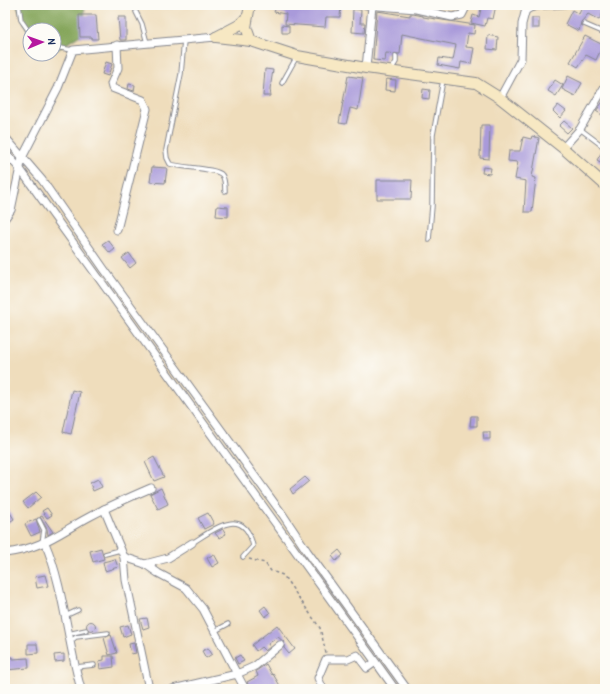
<svg xmlns="http://www.w3.org/2000/svg" width="610" height="694" font-family="'Patrick Hand',sans-serif">
	<style>
		.forest { fill: #84a55a; stroke: #506a5c }
		.building { fill: #a99ada }
		.lines { fill: none; stroke-linecap: round; stroke-linejoin: round }
		.lane-casing { stroke: #85868d; stroke-width: 5.5 }
		.street-casing { stroke: #85868d; stroke-width: 9 }
		.secondary-casing { stroke: #85868d; stroke-width: 12 }
		.path { stroke: #85868d; stroke-width: 1.5; stroke-dasharray: 3 3; stroke-linecap: butt }
		.lane { stroke: #fff; stroke-width: 3.5 }
		.street { stroke: #fff; stroke-width: 7 }
		.secondary { stroke: #f7e8c3; stroke-width: 10 }
	</style>
	<rect width="100%" height="100%" fill="#fdfcf7"/>
	<filter id="ink" filterUnits="userSpaceOnUse"><feTurbulence type="fractalNoise" baseFrequency=".025" numOctaves="2"/><feDisplacementMap in="SourceGraphic" scale="8" xChannelSelector="R" yChannelSelector="G"/><feConvolveMatrix kernelMatrix="1 2 1 2 8 2 1 2 1" color-interpolation-filters="sRGB"/></filter>
	<filter id="wash" filterUnits="userSpaceOnUse"><feTurbulence type="fractalNoise" baseFrequency=".012" numOctaves="4" result="noise"/><feDisplacementMap in="SourceGraphic" scale="16" xChannelSelector="R" yChannelSelector="G"/><feGaussianBlur stdDeviation="0.9" result="paint"/><feColorMatrix in="noise" values="0 0 0 0 0 0 0 0 0 0 0 0 0 0 0 0 0 1.4 0 .05"/><feComposite in="paint" operator="in"/></filter>
	<g filter="url(#wash)">
		<rect width="100%" height="100%" fill="#efddbc"/>
		<path class="forest" d="M17 5H85L83 33 54 52V30H30V36Z"/>
		<g id="blocks">
			<g class="building">
				<path d="M277 5 341 6 340 17H326L325 27 285 24 286 14 274 12Z"/>
				<path d="M482 5H496L493 19 487 18 485 26 471 23 473 15 479 17Z"/>
				<path d="M583 5H605V9L599 20 588 14 581 22 579 31 565 24 572 10 579 14Z"/>
				<path d="M353 9 361 10 360 23H365L364 33 352 32Z"/>
				<path d="M377 11 410 16V14H413L423 16V17L475 25 474 34 468 33 466 47 474 48 471 64 461 62 460 69 438 65 439 58 453 60 456 45 402 34 400 54 386 53 385 61 373 60Z"/>
				<path d="M79 15H96L98 39H92V37H80Z"/>
				<path d="M118 17H126V40H120Z"/>
				<rect x="532" y="18" width="7" height="10"/>
				<path d="M282 25 289 26V33H282Z"/>
				<path d="M488 35 498 37 497 50 487 49Z"/>
				<path d="M585 36 603 45 596 60 586 55 578 67 570 62Z"/>
				<path d="M106 62 112 64 108 76 102 74Z"/>
				<path d="M265 69 273 70 270 89 271 96H263Z"/>
				<path d="M348 76 363 78 358 110 350 108 346 124 339 123Z"/>
				<path d="M568 76 582 83 575 96 562 89Z"/>
				<path d="M386 79 396 80 395 91 385 90Z"/>
				<path d="M555 80 563 85 556 96 548 91Z"/>
				<path d="M129 84 135 85 134 91 128 89Z"/>
				<path d="M423 89 430 90 429 99 422 98Z"/>
				<path d="M605 99V117L596 111Z"/>
				<path d="M558 105 566 111 560 118 553 111Z"/>
				<path d="M564 121 572 128 567 133 559 126Z"/>
				<path d="M481 125H490L489 159 480 158Z"/>
				<path d="M532 136 539 138 532 177 536 178 532 212H524L526 181 515 179 518 162 508 161 509 151H520L523 137 531 139Z"/>
				<path d="M603 150H605V165L597 160Z"/>
				<path d="M152 167 167 168 165 183 150 182Z"/>
				<path d="M483 167 491 168 490 174 482 173Z"/>
				<path d="M377 180H412L411 199H377Z"/>
				<path d="M217 206 228 207V217L216 216Z"/>
				<path d="M108 240 115 249 110 253 102 244Z"/>
				<path d="M129 253 136 263 130 268 122 258Z"/>
				<path d="M72 390 80 392 71 434 63 432Z"/>
				<path d="M471 416H477V426H470Z"/>
				<path d="M483 432H490V439H484Z"/>
				<path d="M154 457 164 477 154 481 145 462Z"/>
				<path d="M305 477 309 481 293 494 290 489Z"/>
				<path d="M98 479 102 487 93 491 90 483Z"/>
				<path d="M161 488 168 504 158 509 150 494Z"/>
				<path d="M36 492 41 497 28 508 23 502Z"/>
				<path d="M5 505 14 519 8 523 5 519Z"/>
				<path d="M47 508 52 515 47 518 42 511Z"/>
				<path d="M208 513 214 524 204 529 198 518Z"/>
				<path d="M42 516 53 532 48 535 47 529 40 517Z"/>
				<path d="M36 519 40 532 31 536 25 524Z"/>
				<path d="M223 529 226 534 219 538 215 533Z"/>
				<path d="M101 548 104 559 93 562 90 551Z"/>
				<path d="M339 550 343 555 336 561 332 556Z"/>
				<path d="M214 554 219 563 212 567 207 558Z"/>
				<path d="M115 559 118 567 105 571 103 562Z"/>
				<path d="M45 575 48 586 37 588 35 577Z"/>
				<path d="M265 606 270 613 265 617 260 610Z"/>
				<path d="M147 618 149 627 143 629 140 619Z"/>
				<circle cx="91" cy="626" r="4.5"/>
				<path d="M128 625 131 634 123 637 120 627Z"/>
				<path d="M277 625 295 649 289 654 284 648V642L278 637 268 644 270 647 265 651 261 647 256 651 252 645Z"/>
				<path d="M111 635 117 653 109 655 104 638Z"/>
				<path d="M134 643 136 653 131 654 129 644Z"/>
				<path d="M28 644H37L38 653 28 654Z"/>
				<path d="M208 648 212 654 206 658 202 651Z"/>
				<path d="M64 654V661L55 662 54 655Z"/>
				<path d="M240 655 244 661 238 664 235 658Z"/>
				<path d="M104 656H113L114 667 100 669 99 661 104 660Z"/>
				<path d="M5 657H13V659L28 658 29 668 5 670Z"/>
				<path d="M266 664 272 675 273 674 282 689H250L247 682 258 676 256 671Z"/>
			</g>
		</g>
	</g>
	<g filter="url(#ink)">
		<use href="#blocks" fill-opacity="0" stroke="#85868d" stroke-width="1"/>
		<g class="lines">
			<g class="lane-casing">
				<g id="lane">
					<path d="M19 5 21 20 30 33"/>
					<path d="M136 12 142 24 147 43"/>
					<path d="M527 12C536 4 556 8 568 5"/>
					<path d="M584 24 605 33"/>
					<path d="M184 40 181 74 166 150 167 158 170 164C182 168 217 168 222 175 225 179 225 186 225 191"/>
					<path d="M54 47 73 50"/>
					<path d="M391 70 396 62V56"/>
					<path d="M282 83 296 58"/>
					<path d="M580 129 604 147"/>
					<path d="M429 240 432 206 433 135 443 80"/>
					<path d="M39 520 44 530 42 543"/>
					<path d="M192 543C213 530 244 504 253 546L243 557"/>
					<path d="M105 554 120 550"/>
					<path d="M65 616 78 610"/>
					<path d="M215 631 228 624"/>
					<path d="M68 634 86 630"/>
					<path d="M70 642 76 637 108 633"/>
					<path d="M76 667 94 665"/>
				</g>
			</g>
			<g class="street-casing">
				<g id="street">
					<path d="M366 5 416 9 452 17 462 15 467 5"/>
					<path d="M366 68 372 6"/>
					<path d="M500 98 521 59 522 24 527 5"/>
					<path d="M5 137 42 180 104 269 283 515 307 551 407 689"/>
					<path d="M563 148 580 129 605 86"/>
					<path d="M5 152 20 169 395 689"/>
					<path d="M5 218 11 210 22 158 58 88 73 50 216 37"/>
					<path d="M117 230 147 109 143 100 112 88 111 84 118 68 117 45"/>
					<path d="M104 509 124 557 126 580 149 689"/>
					<path d="M45 543C64 587 67 641 81 689"/>
					<path d="M5 553C41 549 59 533 89 517 109 506 130 497 151 488"/>
					<path d="M124 557 145 564 158 573 186 588 203 609 237 674 255 666 280 645"/>
					<path d="M145 564 168 558 192 543"/>
					<path d="M173 689 237 674 245 689"/>
					<path d="M323 689 318 678 326 659H348L357 655 367 668 374 663"/>
				</g>
			</g>
			<g class="secondary-casing">
				<g id="secondary">
					<path d="M250 5 246 27 251 41"/>
					<path d="M216 37 251 41 297 56 366 68 476 83 500 98 563 148 605 185"/>
					<path d="M216 37 239 25 247 17"/>
				</g>
			</g>
			<path class="path" d="M249 559 265 563 271 571 283 575 320 628 326 653"/>
			<use href="#lane" class="lane"/>
			<use href="#street" class="street"/>
			<use href="#secondary" class="secondary"/>
		</g>
	</g>
	<rect width="610" height="694" fill="none" stroke="#fdfcf7" stroke-width="20"/>
	<g transform="translate(42 42) rotate(88)"><circle r="19" fill="#fdfcf7" stroke="#a3aaba"/>
	<path d="M0-3L7 15L0 10L-7 15Z" fill="#b5179e"/>
	<text y="-6" font-size="11" font-weight="bold" text-anchor="middle" fill="#1b2f5e">N</text>
	</g>
</svg>
